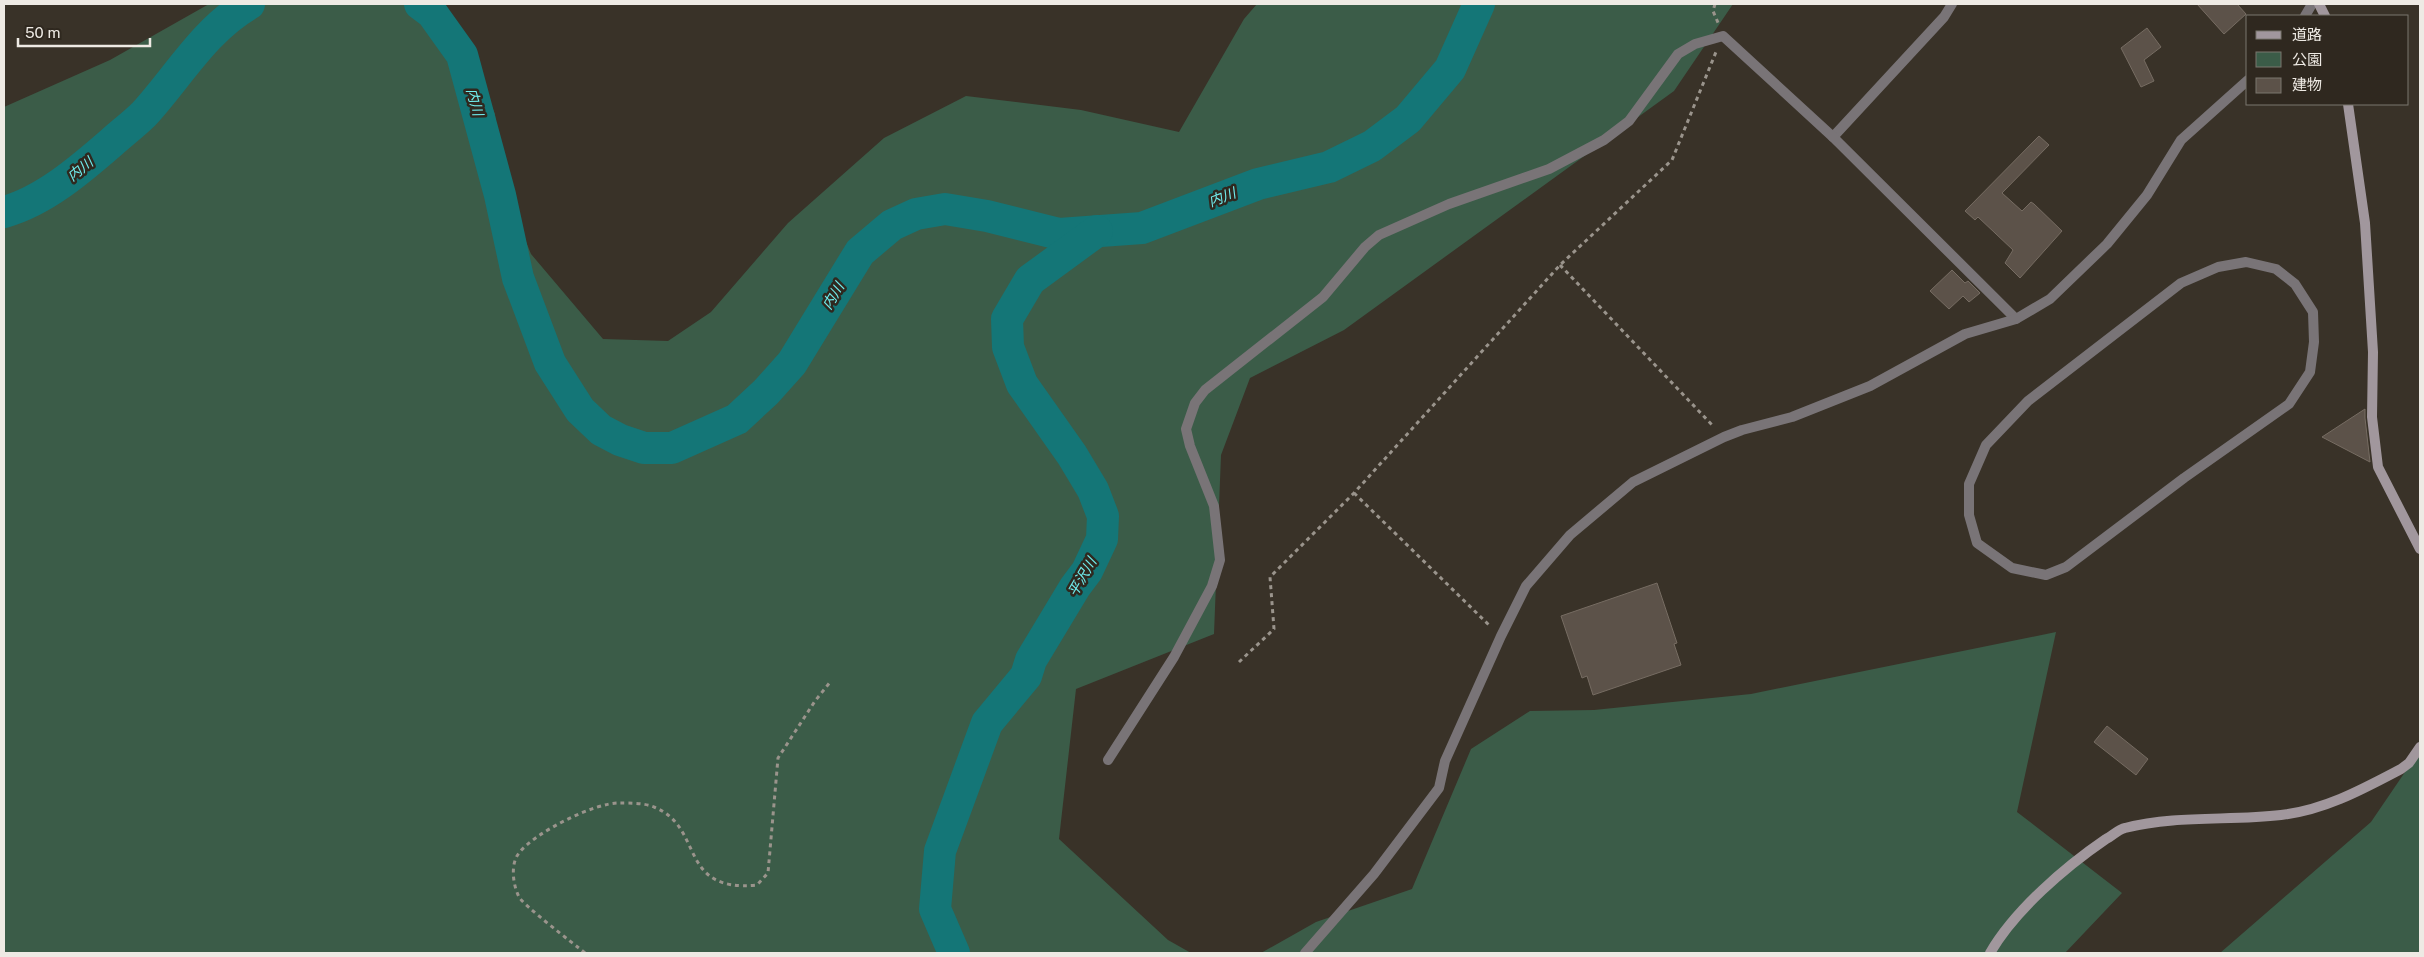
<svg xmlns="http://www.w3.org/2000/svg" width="2424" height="957" font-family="'Public Sans','Noto Sans JP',sans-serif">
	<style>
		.green { fill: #3b5c48 }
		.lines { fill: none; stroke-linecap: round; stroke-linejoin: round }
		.river { stroke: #147677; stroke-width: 32 }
		.building { fill: #5c5249; stroke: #766c62 }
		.path { stroke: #9a948c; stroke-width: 3; stroke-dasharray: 4 4; stroke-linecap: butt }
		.lane { stroke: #797477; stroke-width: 10 }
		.street { stroke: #797477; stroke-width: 10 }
		.secondary { stroke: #a1979d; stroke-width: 10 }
		.labels { text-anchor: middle; stroke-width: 5; stroke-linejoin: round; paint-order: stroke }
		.water-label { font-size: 14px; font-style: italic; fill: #71f0f1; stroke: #2f281f }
	</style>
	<rect width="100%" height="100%" fill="#393228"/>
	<g class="green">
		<path d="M209 4H445L455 21 495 114 502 183 531 254 603 339 668 341 711 312 788 223 884 138 966 96 1081 110 1179 132 1244 19 1257 4H1733L1674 91 1344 330 1250 378 1221 455 1214 634 1076 689 1059 839 1168 940 1191 953H4V107L110 60Z"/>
		<path d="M2056 632 2017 812 2122 893 2065 953H1261L1316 922 1412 889 1471 749 1530 711 1594 710 1751 694Z"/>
		<path d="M2420 750V953H2220L2371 822Z"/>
	</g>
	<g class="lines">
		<g class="river">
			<path d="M420 4 432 13 462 55 500 195 518 278 550 363 580 410 601 430 620 440 644 448H672L737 419 766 392 792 363 860 252 892 225 916 214 945 209 987 216 1059 234 1142 228 1258 184 1329 167 1372 146 1408 119 1450 69 1479 4"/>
			<path d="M4 212C44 201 81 169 112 142 122 133 134 124 144 114 178 77 204 30 249 4"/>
			<path d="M954 953 935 909 940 851 987 723 1026 676 1031 660 1075 587 1087 571 1102 539 1103 516 1093 490 1072 455 1022 384 1008 347 1007 319 1030 280 1097 231"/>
		</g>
	</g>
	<g class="building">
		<path d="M2197 4H2237L2246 14 2224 34Z"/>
		<path d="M2147 28 2161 47 2144 60 2154 81 2141 87 2121 48Z"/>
		<path d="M2039 136 2049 145 2002 193 2022 211 2031 202 2034 204 2062 231 2020 278 2005 263 2013 250 1978 217 1975 220 1965 211Z"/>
		<path d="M1952 270 1965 283 1968 281 1980 293 1969 302 1963 296 1949 309 1930 291Z"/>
		<path d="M2365 409V418L2370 462 2322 437Z"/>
		<path d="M1657 583 1677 643 1674 644 1681 665 1593 695 1587 676 1582 678 1561 616Z"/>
		<path d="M2107 726 2148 759 2136 775 2094 742Z"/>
	</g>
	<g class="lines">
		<g class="path">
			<path d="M1715 4 1713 11 1719 25"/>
			<path d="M1560 265 1714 427"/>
			<path d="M1354 493 1491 627"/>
			<path d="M1239 662 1274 629 1270 577 1354 493 1560 265 1672 160 1716 52"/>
			<path d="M585 953C574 944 523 905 519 897 513 885 510 864 519 853 534 833 595 802 620 803 629 803 645 803 654 807 705 827 677 893 757 885L768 873 778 758 815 701 831 681"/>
		</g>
		<path class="lane" d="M2246 262 2276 269 2295 284 2313 312 2314 342 2310 372 2289 404 2184 478 2066 567 2046 575 2012 568 1977 543 1969 515V484L1986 445 2028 401 2181 283 2218 267Z"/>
		<g class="street">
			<path d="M2305 16 2312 4"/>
			<path d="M1833 137 1944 17 1952 4"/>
			<path d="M1108 760 1174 657 1212 586 1220 560 1214 506 1190 446 1186 429 1195 403 1205 390 1323 297 1365 247 1379 235 1449 204 1549 169 1604 140 1629 121 1678 54 1695 44 1723 36 1833 137 2016 319"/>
			<path d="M1305 953 1374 874 1439 788 1445 761 1501 636 1526 586 1570 535 1633 482 1724 437 1742 430 1792 417 1870 386 1965 334 2016 319 2050 299 2107 244 2147 195 2181 140 2248 80"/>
		</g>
		<g class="secondary">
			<path d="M2319 4 2325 16"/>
			<path d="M2348 104 2365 223 2373 352 2372 417 2378 467 2420 549"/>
			<path d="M1990 953C2015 910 2065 867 2106 839 2112 836 2119 829 2125 828 2176 815 2230 821 2281 815 2325 810 2363 789 2401 769L2409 763 2420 747"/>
		</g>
	</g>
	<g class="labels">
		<g class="water-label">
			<text transform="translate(475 102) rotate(75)" y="5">内川</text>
			<text transform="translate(80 169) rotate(-39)" y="5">内川</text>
			<text transform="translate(1222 197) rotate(-21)" y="5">内川</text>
			<text transform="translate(833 296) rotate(-59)" y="5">内川</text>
			<text transform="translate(1082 577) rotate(-60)" y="5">平沢川</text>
		</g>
	</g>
	<rect width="2424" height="957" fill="none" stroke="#eeeae4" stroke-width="10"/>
	<rect x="2246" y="15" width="162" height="90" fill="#2f281f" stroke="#7b766e"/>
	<rect x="2256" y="31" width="25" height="8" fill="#a1979d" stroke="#7b766e"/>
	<text x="2292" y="40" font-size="15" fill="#eeeae4">道路</text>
	<rect x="2256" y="52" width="25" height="15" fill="#3b5c48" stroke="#7b766e"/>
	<text x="2292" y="65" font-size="15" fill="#eeeae4">公園</text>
	<rect x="2256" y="78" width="25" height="15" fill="#5c5249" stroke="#7b766e"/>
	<text x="2292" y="90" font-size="15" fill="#eeeae4">建物</text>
	<path d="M18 38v8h132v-8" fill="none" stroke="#eeeae4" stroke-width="2.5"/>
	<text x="25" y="38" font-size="15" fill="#eeeae4" stroke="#2f281f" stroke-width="4" paint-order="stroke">50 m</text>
</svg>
